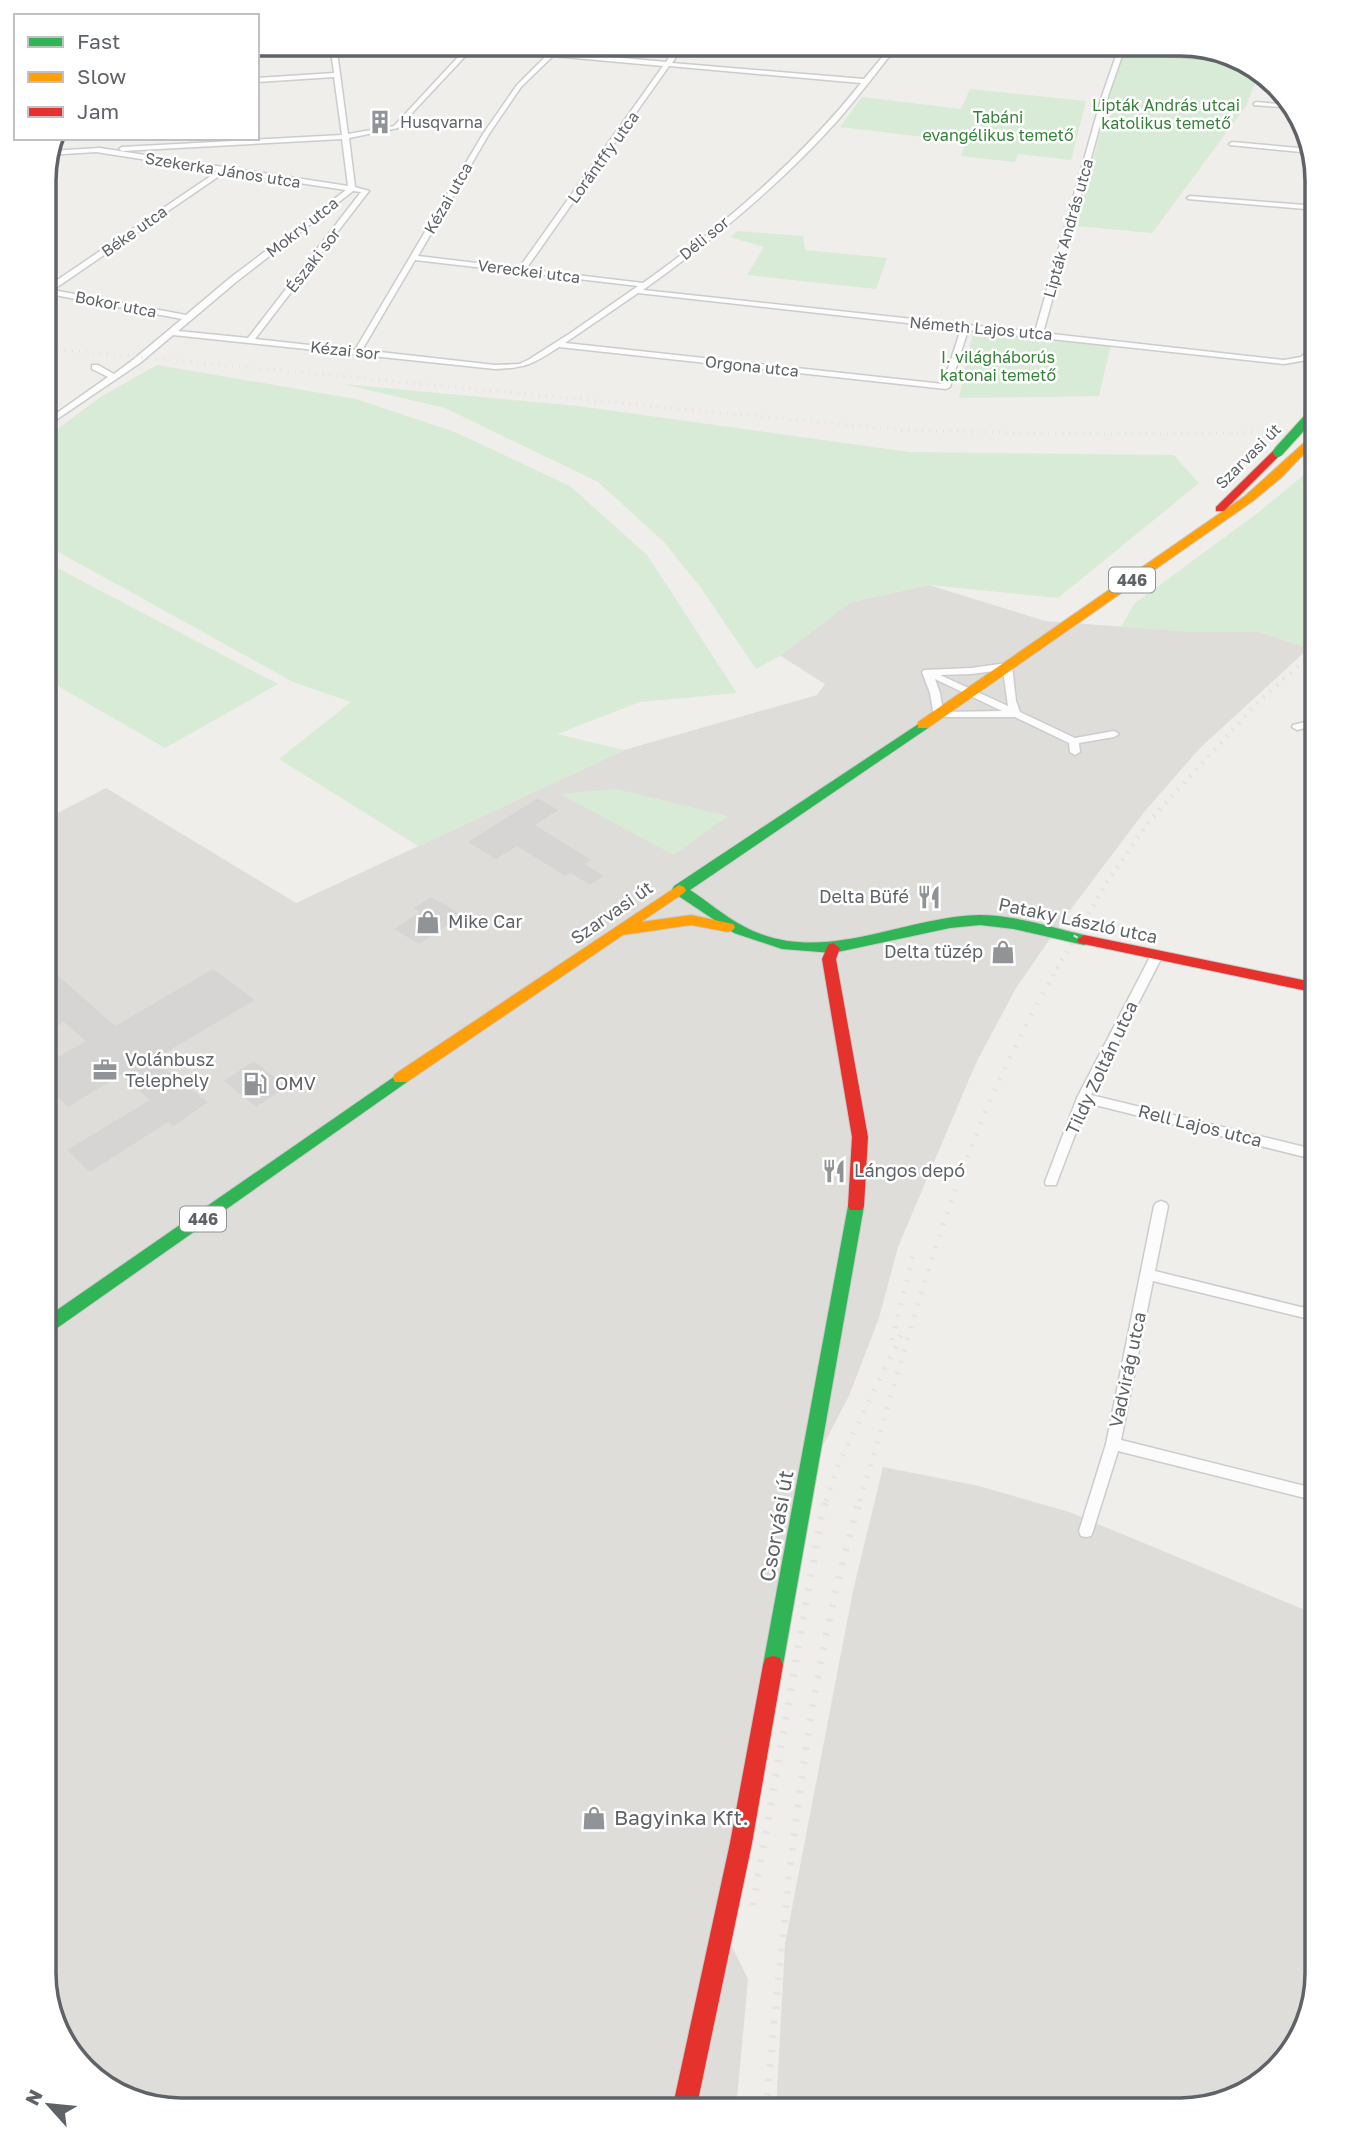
<svg xmlns="http://www.w3.org/2000/svg" width="1361" height="2154" font-family="'Golos Text',sans-serif">
	<style>
		.industrial { fill: #dfddda }
		.green { fill: #d8ebd6 }
		.building { fill: #d6d5d3 }
		.lines { fill: none; stroke-linecap: round; stroke-linejoin: round }
		.street-casing { stroke: #cbcccc; stroke-width: 3 }
		.fast-casing { stroke: #cacacb; stroke-width: 2 }
		.slow-casing { stroke: #cacacb; stroke-width: 2 }
		.jam-casing { stroke: #cacacb; stroke-width: 2 }
		.street { fill: #fdfcfc; fill-rule: evenodd }
		.fast { fill: #30b455; fill-rule: evenodd }
		.slow { fill: #ff9f0a; fill-rule: evenodd }
		.jam { fill: #e5322d; fill-rule: evenodd }
		.rail-far3 { stroke: #e4e4e4; stroke-width: 3.5; stroke-dasharray: 1 6; stroke-linecap: butt }
		.rail-far2 { stroke: #e4e4e4; stroke-width: 4.5; stroke-dasharray: 2 7; stroke-linecap: butt }
		.rail-far1 { stroke: #e4e4e4; stroke-width: 5; stroke-dasharray: 2 10; stroke-linecap: butt }
		.rail { stroke: #e4e4e4; stroke-width: 7; stroke-dasharray: 2.5 12; stroke-linecap: butt }
		.fast-bridge-casing { stroke: #d7ceb8; stroke-width: 12; stroke-linecap: butt }
		.fast-bridge { stroke: #30b455; stroke-width: 10 }
		.labels { text-anchor: middle; stroke-width: 5; stroke-linejoin: round; paint-order: stroke }
		.far-park-label { font-size: 16px; fill: #348238; stroke: #fff }
		.far-poi-label { font-size: 16px; fill: #5f6368; stroke: #fff; text-anchor: start }
		.far-street-label { font-size: 16px; fill: #5f6368; stroke: #fff }
		.shield { fill: #fff; stroke: #8f9295; stroke-width: 2 }
		.shield-label { font-size: 16px; font-weight: bold; fill: #5f6368 }
		.poi-label { font-size: 18px; fill: #5f6368; stroke: #fff; text-anchor: start }
		.street-label { font-size: 18px; fill: #5f6368; stroke: #fff }
		.near-street-label { font-size: 21px; fill: #5f6368; stroke: #fff }
		.near-poi-label { font-size: 21px; fill: #5f6368; stroke: #fff; text-anchor: start }
		.rim { fill: none; stroke: #5f6368; stroke-width: 3.5 }
	</style>
	<rect width="100%" height="100%" fill="#efeeea"/>
	<g class="industrial">
		<path d="M929 585 1045 621 1195 632H1260L1309 648 1200 748 1145 811 1068 913 1016 988 976 1063 898 1247 879 1318 849 1396 819 1453 724 1930 748 1979 736 2110H172L105 2087 58 2034 44 1973V820L106 788 296 903 624 750 817 695 825 684 776 653 851 602Z"/>
		<path d="M883 1467 979 1486 1069 1512 1317 1615V1974L1299 2042 1241 2096 1180 2110H776L785 1944 853 1591Z"/>
	</g>
	<g class="green">
		<path d="M1121 52C1147 54 1246 55 1260 71L1246 106 1152 233 1076 226Z"/>
		<path d="M970 89 1086 101 1071 160 1018 154 1015 162 961 156 966 142 840 127 862 97 961 109Z"/>
		<path d="M738 231 803 236 805 250 887 258 876 289 747 275 764 247 730 237Z"/>
		<path d="M973 332 1111 345 1099 396 959 398Z"/>
		<path d="M157 365 356 399 455 432 570 486 647 555 737 693 640 702 557 734 624 750 418 846 279 759 351 702 293 682 44 544V439L102 396Z"/>
		<path d="M343 384 578 406 909 452 1174 455 1199 483 1058 598 929 585 851 602 780 656 756 669 701 588 664 542 598 482 445 408Z"/>
		<path d="M1317 464V641L1309 648 1260 632H1195L1121 627 1134 604 1259 512Z"/>
		<path d="M44 561 278 684 165 748 44 678Z"/>
		<path d="M616 789 728 816 674 855 560 794Z"/>
	</g>
	<g class="building">
		<path d="M538 798 558 810 535 825 591 860 585 864 604 876 590 885 571 873 565 876 517 846 496 859 468 842Z"/>
		<path d="M431 897 462 915 419 944 394 929 420 912 414 908Z"/>
		<path d="M44 963 115 1026 213 969 255 1000 153 1060 208 1102 174 1126 168 1122 90 1172 67 1150 150 1100 121 1075 68 1107 44 1084V1065L86 1041 64 1022 44 1034Z"/>
		<path d="M254 1061 287 1087 256 1107 224 1081Z"/>
	</g>
	<g class="lines">
		<g class="street-casing">
			<g id="street">
				<path d="M330 44H336L348 134 394 126 470 44 666 62C672 53 676 44 688 44L681 49 672 63 864 79 893 44H899C879 69 859 96 838 120 781 184 713 240 643 290L1035 332 1102 96 1117 53 1019 44 1118 49 1120 44H1126L1124 50 1229 58 1238 61 1123 53 1108 96 1043 333 1284 360 1301 357 1317 342V349L1307 360 1284 364 968 330 950 387 946 389 559 347C533 364 526 368 495 369L173 335 140 363 44 428V422L108 377 92 369V365H98L114 374 134 359 182 319 44 293V289L218 171 96 152 48 155 49 151 100 148 348 186 342 139 122 151 119 149 122 147 342 135 334 77 257 82V78L334 73ZM472 49 547 55 517 85 483 134 355 350 255 339 369 191 355 187 349 138 398 128ZM553 56 663 66 519 268 418 256 489 134 521 87ZM669 66 861 83C800 160 723 226 643 283L526 269ZM225 172 346 190 230 278 186 315 53 290ZM353 191 361 192 248 338 178 331 236 282ZM415 260 638 286 569 334 528 360 519 364 495 365 362 350ZM638 293 961 329 943 384 565 343Z"/>
				<path d="M1256 102 1290 105 1293 108 1254 105V103Z"/>
				<path d="M1232 142 1310 149 1311 153 1230 145 1229 144Z"/>
				<path d="M1190 196 1317 206V210L1188 199 1187 198Z"/>
				<path d="M1007 663 1012 666 1016 701 1020 712 1075 738 1114 731 1119 734 1114 737 1079 743 1080 752 1075 755 1070 752 1069 743 1015 717H934L930 693 922 672 924 670 971 668ZM1003 670 1008 706 940 675 971 674ZM935 679 1002 711 943 712 940 693Z"/>
				<path d="M1317 719V725L1297 730 1292 727 1293 725Z"/>
				<path d="M1156 953 1162 957 1091 1095 1317 1150V1160L1087 1103 1057 1182 1056 1185H1046L1045 1182 1077 1098 1150 957Z"/>
				<path d="M1161 1201 1166 1203 1168 1206 1155 1271 1317 1311V1321L1153 1281 1121 1440 1317 1489V1501L1118 1451 1093 1531 1091 1536 1086 1537 1081 1536 1079 1531 1106 1444 1154 1206 1156 1203Z"/>
			</g>
		</g>
		<g class="fast-casing">
			<g id="fast">
				<path d="M1317 404V414L1312 421H1304C1302 416 1311 405 1317 404Z"/>
				<path d="M923 721 928 722V728L690 890C707 901 724 916 743 926 820 968 900 917 979 915 1014 915 1050 927 1084 935L1091 940 1089 943 1084 945 1014 929 980 925 950 928 833 953 782 949 734 933 674 893 672 890 674 886Z"/>
				<path d="M401 1072 409 1078 407 1082 50 1333 44 1335V1319Z"/>
				<path d="M856 1200 862 1202 864 1206 783 1665 780 1672 773 1674 766 1672 763 1665 848 1206 850 1202Z"/>
			</g>
		</g>
		<g class="slow-casing">
			<g id="slow">
				<path d="M1317 431V440L1282 477 1253 501 928 728H918V722L1245 496Z"/>
				<path d="M679 885 684 887 686 890 684 893 641 922 691 915 733 924 735 927 733 930 728 932 691 925 623 935 407 1082H395L393 1078 395 1074Z"/>
			</g>
		</g>
		<g class="jam-casing">
			<g id="jam">
				<path d="M1274 450 1283 452 1224 511H1216V507Z"/>
				<path d="M1084 935 1317 983V993L1079 943 1077 940Z"/>
				<path d="M833 943 840 948 836 959 868 1137 864 1206 862 1210H850L848 1206 852 1137 822 959 828 945Z"/>
				<path d="M773 1656 780 1658 783 1665 752 1843 696 2110H672L730 1843 763 1665 766 1658Z"/>
			</g>
		</g>
		<use href="#street" class="street"/>
		<use href="#fast" class="fast"/>
		<use href="#slow" class="slow"/>
		<use href="#jam" class="jam"/>
		<path class="rail-far3" d="M44 348 903 430 1065 434H1203L1317 430"/>
		<path class="rail-far2" d="M1048 984 1109 879 1151 819 1259 701 1317 650"/>
		<g class="rail-far1">
			<path d="M892 1340 914 1251"/>
			<path d="M826 1501 839 1463 902 1333"/>
			<path d="M860 1501C913 1325 956 1143 1049 983"/>
		</g>
		<g class="rail">
			<path d="M753 1905 822 1513 827 1499"/>
			<path d="M766 2110C786 1905 801 1697 860 1499"/>
		</g>
		<g class="fast-bridge-casing">
			<path id="fast-bridge" d="M1278 452 1308 419"/>
		</g>
		<use href="#fast-bridge" class="fast-bridge"/>
	</g>
	<defs>
		<g id="building-bare" transform="scale(1.89)"><path d="M-4-6H4V6H1V3H-1V6H-4ZM-2.5-4.3h1.7v1.8h-1.7ZM.8-4.3h1.7v1.8H.8ZM-2.5-1h1.7V.8h-1.7ZM.8-1h1.7V.8H.8Z" fill="#919496" stroke="#fff" stroke-width="2.5" paint-order="stroke"/></g>
		<g id="restaurant-bare" transform="scale(1.89)"><path d="M-5-6h1v4h1v-4h1v4h1v-4h1v5L-1.5 .5V6h-2V.5L-5-1ZM5-6V6H3V1.5H1.5Q1.5-4 5-6Z" fill="#919496" stroke="#fff" stroke-width="2.5" paint-order="stroke"/></g>
		<g id="shop-bare" transform="scale(1.89)"><path d="M-5-2.5h2.3a2.7 3.5 0 0 1 5.4 0H5L5.5 6h-11ZM-1.5-2.5h3a1.5 2.3 0 0 0-3 0Z" fill="#919496" stroke="#fff" stroke-width="2.5" paint-order="stroke"/></g>
		<g id="office-bare" transform="scale(1.89)"><path d="M-6-3h4V-5.5h4V-3h4V5H-6ZM-1-4.5V-3h2v-1.5ZM-6 0V1H6V0Z" fill="#919496" stroke="#fff" stroke-width="2.5" paint-order="stroke"/></g>
		<g id="fuel-bare" transform="scale(1.89)"><path d="M-5.5-6h7V0h2V4h1.3V-2.5L3-4.5l.8-.8L6-3V5H2.5V1h-1V6h-7ZM-4.2-4.7v3.2H.2V-4.7Z" fill="#919496" stroke="#fff" stroke-width="2.5" paint-order="stroke"/></g>
	</defs>
	<g fill-rule="evenodd">
		<use href="#building-bare" x="380" y="122"/>
		<use href="#restaurant-bare" x="929" y="897"/>
		<use href="#shop-bare" x="428" y="922"/>
		<use href="#shop-bare" x="1003" y="952"/>
		<use href="#office-bare" x="105" y="1070"/>
		<use href="#fuel-bare" x="255" y="1084"/>
		<use href="#restaurant-bare" x="834" y="1171"/>
		<use href="#shop-bare" x="594" y="1818"/>
	</g>
	<g class="labels">
		<g class="far-park-label">
			<text x="1166" y="111">Lipták András utcai<tspan x="1166" dy="18">katolikus temető</tspan></text>
			<text x="998" y="123">Tabáni<tspan x="998" dy="18">evangélikus temető</tspan></text>
			<text x="998" y="363">I. világháborús<tspan x="998" dy="18">katonai temető</tspan></text>
		</g>
		<g class="far-poi-label">
			<text x="400" y="128">Husqvarna</text>
		</g>
		<g class="far-street-label">
			<text transform="translate(603 157) rotate(-54)" y="6">Lorántffy utca</text>
			<text transform="translate(223 170) rotate(9)" y="6">Szekerka János utca</text>
			<text transform="translate(448 198) rotate(-60)" y="6">Kézai utca</text>
			<text transform="translate(302 227) rotate(-38)" y="6">Mokry utca</text>
			<text transform="translate(1068 228) rotate(-74)" y="6">Lipták András utca</text>
			<text transform="translate(134 231) rotate(-35)" y="6">Béke utca</text>
			<text transform="translate(704 238) rotate(-39)" y="6">Déli sor</text>
			<text transform="translate(313 260) rotate(-52)" y="6">Északi sor</text>
			<text transform="translate(529 271) rotate(7)" y="6">Vereckei utca</text>
			<text transform="translate(116 304) rotate(11)" y="6">Bokor utca</text>
			<text transform="translate(981 328) rotate(5)" y="6">Németh Lajos utca</text>
			<text transform="translate(345 350) rotate(6)" y="6">Kézai sor</text>
			<text transform="translate(752 366) rotate(6)" y="6">Orgona utca</text>
			<text transform="translate(1248 456) rotate(-45)" y="6">Szarvasi út</text>
		</g>
		<g class="shield">
			<rect x="1109" y="567.5" width="46" height="25" rx="5"/>
			<rect x="180" y="1206.5" width="46" height="25" rx="5"/>
		</g>
		<g class="shield-label">
			<text x="1132" y="586">446</text>
			<text x="203" y="1225">446</text>
		</g>
		<g class="poi-label">
			<text x="909" y="903" text-anchor="end">Delta Büfé</text>
			<text x="448" y="928">Mike Car</text>
			<text x="983" y="958" text-anchor="end">Delta tüzép</text>
			<text x="125" y="1066">Volánbusz<tspan x="125" dy="21">Telephely</tspan></text>
			<text x="275" y="1090">OMV</text>
			<text x="854" y="1177">Lángos depó</text>
		</g>
		<g class="street-label">
			<text transform="translate(612 913) rotate(-35)" y="6">Szarvasi út</text>
			<text transform="translate(1078 921) rotate(12)" y="6">Pataky László utca</text>
			<text transform="translate(1102 1068) rotate(-65)" y="6">Tildy Zoltán utca</text>
			<text transform="translate(1200 1126) rotate(14)" y="6">Rell Lajos utca</text>
			<text transform="translate(1128 1370) rotate(-78)" y="6">Vadvirág utca</text>
		</g>
		<g class="near-street-label">
			<text transform="translate(777 1526) rotate(-80)" y="7">Csorvási út</text>
		</g>
		<g class="near-poi-label">
			<text x="614" y="1825">Bagyinka Kft.</text>
		</g>
	</g>
	<path d="M0 0H1361V2154H0ZM181 56H1180A125 125 0 0 1 1305 181V1973A125 125 0 0 1 1180 2098H181A125 125 0 0 1 56 1973V181A125 125 0 0 1 181 56Z" fill="#fff" fill-rule="evenodd"/>
	<path class="rim" d="M181 56H1180A125 125 0 0 1 1305 181V1973A125 125 0 0 1 1180 2098H181A125 125 0 0 1 56 1973V181A125 125 0 0 1 181 56Z"/>
	<rect x="14" y="14" width="245" height="126" fill="#ffffff" stroke="#bfc1c3" stroke-width="2"/>
	<rect x="28" y="37" width="35" height="10" fill="#30b455" stroke="#bfc1c3" stroke-width="2"/>
	<text x="77" y="49" font-size="21" fill="#5f6368">Fast</text>
	<rect x="28" y="72" width="35" height="10" fill="#ff9f0a" stroke="#bfc1c3" stroke-width="2"/>
	<text x="77" y="84" font-size="21" fill="#5f6368">Slow</text>
	<rect x="28" y="107" width="35" height="10" fill="#e5322d" stroke="#bfc1c3" stroke-width="2"/>
	<text x="77" y="119" font-size="21" fill="#5f6368">Jam</text>
	<g transform="translate(49 2105) rotate(297)" stroke="#ffffff" stroke-width="5" paint-order="stroke">
	<path d="M0-5L12 26L0 18L-12 26Z" fill="#5f6368"/>
	<text y="-10" font-size="19" font-weight="bold" text-anchor="middle" fill="#5f6368">N</text>
	</g>
</svg>
